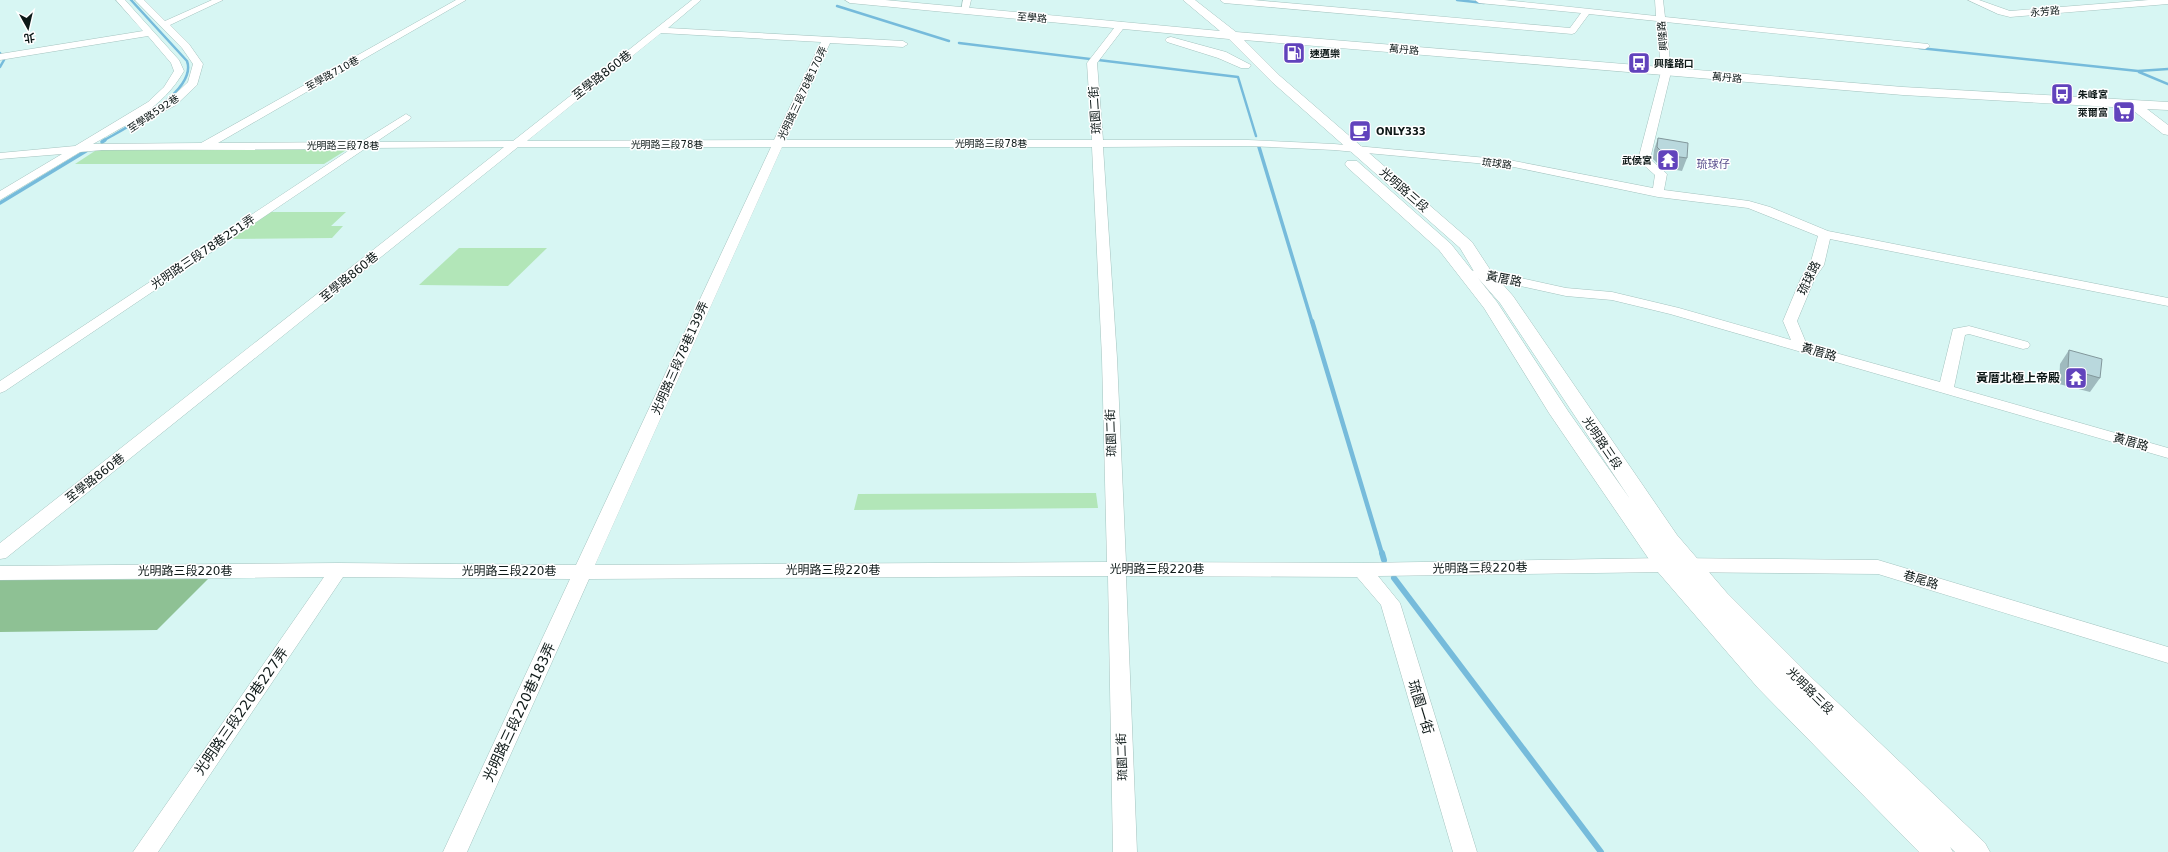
<svg xmlns="http://www.w3.org/2000/svg" width="2168" height="852" font-family="'DejaVu Sans','Noto Sans TC',sans-serif">
	<style>
		.green { fill: #b2e6b8 }
		.forest { fill: #8ec194 }
		.lines { fill: none; stroke-linecap: round; stroke-linejoin: round }
		.stream-far3 { stroke: #76bbdb; stroke-width: 2.5 }
		.stream-far2 { stroke: #76bbdb; stroke-width: 3.5 }
		.stream-far1 { stroke: #76bbdb; stroke-width: 4.5 }
		.stream { stroke: #76bbdb; stroke-width: 6 }
		.minor-casing { stroke: #a4c3bf; stroke-width: 1 }
		.tertiary-casing { stroke: #a4c3bf; stroke-width: 1 }
		.minor { fill: #fff; fill-rule: evenodd }
		.tertiary { fill: #fff; fill-rule: evenodd }
		.wall { fill: #9fbabe }
		.building { fill: #b9d8dd; stroke: #82979b }
		.labels { text-anchor: middle; stroke-width: 3; stroke-linejoin: round; paint-order: stroke }
		.far-street-label { font-size: 10px; fill: #0e1918; stroke: #fff }
		.far-poi-label { font-size: 10px; font-weight: bold; fill: #0e1918; stroke: #fff; text-anchor: start }
		.far-neighbourhood-label { font-size: 11px; fill: #554b8a; stroke: #fff }
		.street-label { font-size: 12px; fill: #0e1918; stroke: #fff }
		.poi-label { font-size: 12px; font-weight: bold; fill: #0e1918; stroke: #fff; text-anchor: end }
		.near-street-label { font-size: 14px; fill: #0e1918; stroke: #fff }
	</style>
	<rect width="100%" height="100%" fill="#d7f6f3"/>
	<g class="green">
		<path d="M351 147 324 164H75L98 149Z"/>
		<path d="M264 212H346L331 226H343L332 238 227 239Z"/>
		<path d="M459 248H547L508 286 419 285Z"/>
		<path d="M1096 493 1098 508 854 510 858 494Z"/>
	</g>
	<path class="forest" d="M208 579 157 630 0 632V580Z"/>
	<g class="lines">
		<g class="stream-far3">
			<path d="M1457 0 1484 3"/>
			<path d="M837 6 949 41"/>
			<path d="M959 43 1238 77 1256 136"/>
			<path d="M1919 48 2138 71 2168 69"/>
			<path d="M0 53 4 60 0 67"/>
			<path d="M2139 72 2168 84"/>
			<path d="M103 141C125 128 198 92 187 61L131 0"/>
		</g>
		<g class="stream-far2">
			<path d="M102 142 105 140"/>
			<path d="M1259 147 1312 322"/>
			<path d="M0 203 86 151"/>
		</g>
		<path class="stream-far1" d="M1312 321 1382 554"/>
		<g class="stream">
			<path d="M1382 553 1384 560"/>
			<path d="M1394 578 1601 852"/>
		</g>
		<g class="minor-casing">
			<g id="minor">
				<path d="M116 0H125L179 60 184 71C162 109 129 123 93 144L201 143 456 0H466L218 143 361 142 406 114 411 117 410 119 376 142 513 141 692 0H701L668 28 903 41 908 44 903 47 830 43 785 140H1092L1087 63 1118 23 1121 22 1126 25 1097 63 1103 140H1248L1334 144 1509 160 1653 188 1655 175 1638 160 1661 72 1657 21 1589 14 1575 33 1572 34 1224 3 1220 0H1253L1570 28 1581 13 1479 3 1475 0H1504L1656 16 1655 0H1663L1665 17 1928 44 1930 46 1925 49 1666 22 1671 72 1650 159 1667 174 1664 190 1749 201 1770 207 1828 231 2168 298V306L1830 239 1824 265 1815 278 1797 321 1807 345 1940 382 1953 329 1969 326 2028 342 2030 345 2028 348 2023 349 1969 334 1965 335 1954 387 2168 448V458L1670 314 1612 300 1566 296 1484 278 1466 279 1459 275 1466 271 1484 270 1566 288 1612 292 1679 308 1791 340 1783 321 1801 278 1810 265 1818 236 1748 208 1658 197 1509 166 1334 150 1248 146 1103 147 1117 358 1126 562 1362 563 1665 558 1878 560 2168 647V663L1878 574 1665 572 1378 576 1400 603 1477 852H1453L1381 605 1357 577 1126 576 1137 852H1113L1108 576 589 579 467 852H443L570 579 343 577 158 852H133L324 577 0 580V566L338 563 576 565 771 147H518L6 558 0 559V543L504 147 366 148 5 391 0 393V381L351 149 102 150 80 152 0 200V191L62 154 0 159V153L75 146 148 102 164 87 174 71 171 63 148 36 0 60V54L143 31ZM661 33 821 42 774 140 527 141ZM782 147H1092L1102 358 1107 562 595 565Z"/>
				<path d="M135 0H144L165 21 212 0H223L170 25 189 44 203 64 197 85 176 105 157 115 152 112 153 110 168 101 188 82 193 64 182 48Z"/>
				<path d="M963 0H971L968 13 961 11Z"/>
				<path d="M1968 0H1979L2010 11 2149 0H2168V4L2010 17 1998 14Z"/>
			</g>
		</g>
		<g class="tertiary-casing">
			<g id="tertiary">
				<path d="M845 0H885L1220 31 1183 0H1195L1236 32 1903 87 2168 102V110L2147 109 2168 125V135L2163 134 2130 108 1903 95 1244 40 1280 76 1472 242 1491 271 1513 296 1677 535 1727 593 1814 680 1985 843 1990 852H1955L1950 847 1953 852H1919L1758 688 1657 571 1549 413 1484 308 1439 250 1347 167 1345 164 1347 161H1357L1451 244 1497 302 1568 411 1630 499 1500 303 1478 278 1460 248 1272 82 1229 39 850 3Z"/>
				<path d="M1171 37 1226 52 1251 65 1249 68H1241L1218 58 1167 42 1165 40 1167 38Z"/>
			</g>
		</g>
		<use href="#minor" class="minor"/>
		<use href="#tertiary" class="tertiary"/>
	</g>
	<g class="wall">
		<path d="M1658 138 1687 158 1682 171 1661 167 1653 159 1654 150Z"/>
		<path d="M2069 350 2100 378 2090 392 2059 384 2060 364Z"/>
	</g>
	<g class="building">
		<path d="M1658 138 1688 143 1687 158 1665 155 1657 147Z"/>
		<path d="M2069 350 2102 359 2100 378 2068 369Z"/>
	</g>
	<defs>
		<g id="fuel-square" transform="scale(1.15)"><rect x="-9" y="-9" width="18" height="18" rx="4" fill="#6143bc" stroke="#fff"/><path d="M-5.5-6h7V0h2V4h1.3V-2.5L3-4.5l.8-.8L6-3V5H2.5V1h-1V6h-7ZM-4.2-4.7v3.2H.2V-4.7Z" fill="#fff"/></g>
		<g id="bus-square" transform="scale(1.15)"><rect x="-9" y="-9" width="18" height="18" rx="4" fill="#6143bc" stroke="#fff"/><path d="M-5-6H5V4H4V6H2V4H-2V6H-4V4H-5ZM-3.5-4V0h7V-4ZM-3.5 1.2v1.5H-2V1.2ZM2 1.2v1.5H3.5V1.2Z" fill="#fff"/></g>
		<g id="supermarket-square" transform="scale(1.15)"><rect x="-9" y="-9" width="18" height="18" rx="4" fill="#6143bc" stroke="#fff"/><path d="M-6-5.5h2.5l.6 2H6L4.5 2H-2.5L-4.4-4H-6ZM-1.5 3.2a1.3 1.3 0 1 0 .1 0ZM3 3.2a1.3 1.3 0 1 0 .1 0Z" fill="#fff"/></g>
		<g id="cafe-square" transform="scale(1.15)"><rect x="-9" y="-9" width="18" height="18" rx="4" fill="#6143bc" stroke="#fff"/><path d="M-5.5-4.5H6V0H3Q3 3.5 0 3.5H-2.5Q-5.5 3.5-5.5 0ZM3-3.2v2h1.7v-2ZM-6 4.5H4V6H-6Z" fill="#fff"/></g>
		<g id="temple-square" transform="scale(1.15)"><rect x="-9" y="-9" width="18" height="18" rx="4" fill="#6143bc" stroke="#fff"/><path d="M0-6L5-2H3V0L6.5 2.5H4V6H1.5V3h-3V6H-4V2.5H-6.5L-3 0V-2H-5Z" fill="#fff"/></g>
	</defs>
	<g fill-rule="evenodd">
		<use href="#fuel-square" x="1294" y="53"/>
		<use href="#bus-square" x="1639" y="63"/>
		<use href="#bus-square" x="2062" y="94"/>
		<use href="#supermarket-square" x="2124" y="112"/>
		<use href="#cafe-square" x="1360" y="131"/>
		<use href="#temple-square" x="1668" y="160"/>
		<use href="#temple-square" x="2076" y="378"/>
	</g>
	<g class="labels">
		<g class="far-street-label">
			<text transform="translate(2045 11) rotate(-5)" y="4">永芳路</text>
			<text transform="translate(1032 17) rotate(5)" y="4">至學路</text>
			<text transform="translate(1662 36) rotate(-95)" y="4">興隆路</text>
			<text transform="translate(1404 49) rotate(5)" y="4">萬丹路</text>
			<text transform="translate(332 73) rotate(-29)" y="4">至學路710巷</text>
			<text transform="translate(1727 77) rotate(5)" y="4">萬丹路</text>
			<text transform="translate(802 93) rotate(-65)" y="4">光明路三段78巷170弄</text>
			<text transform="translate(153 113) rotate(-34)" y="4">至學路592巷</text>
			<text x="991" y="147">光明路三段78巷</text>
			<text x="667" y="148">光明路三段78巷</text>
			<text x="343" y="149">光明路三段78巷</text>
			<text transform="translate(1497 163) rotate(7)" y="4">琉球路</text>
		</g>
		<g class="far-poi-label">
			<text x="1310" y="57">速邁樂</text>
			<text x="1654" y="67">興隆路口</text>
			<text x="2078" y="98">朱峰宮</text>
			<text x="2108" y="116" text-anchor="end">萊爾富</text>
			<text x="1376" y="135">ONLY333</text>
			<text x="1652" y="164" text-anchor="end">武侯宮</text>
		</g>
		<g class="far-neighbourhood-label">
			<text x="1713" y="168">琉球仔</text>
		</g>
		<g class="street-label">
			<text transform="translate(602 75) rotate(-38)" y="4">至學路860巷</text>
			<text transform="translate(1095 110) rotate(-94)" y="4">琉園二街</text>
			<text transform="translate(1404 190) rotate(41)" y="4">光明路三段</text>
			<text transform="translate(203 252) rotate(-34)" y="4">光明路三段78巷251弄</text>
			<text transform="translate(349 277) rotate(-39)" y="4">至學路860巷</text>
			<text transform="translate(1809 278) rotate(-64)" y="4">琉球路</text>
			<text transform="translate(1504 279) rotate(11)" y="4">黃厝路</text>
			<text transform="translate(1819 352) rotate(16)" y="4">黃厝路</text>
			<text transform="translate(680 358) rotate(-66)" y="4">光明路三段78巷139弄</text>
			<text transform="translate(1111 433) rotate(-92)" y="4">琉園二街</text>
			<text transform="translate(2131 442) rotate(16)" y="4">黃厝路</text>
			<text transform="translate(1602 443) rotate(56)" y="4">光明路三段</text>
			<text transform="translate(95 478) rotate(-38)" y="4">至學路860巷</text>
			<text transform="translate(1480 568) rotate(-1)" y="4">光明路三段220巷</text>
			<text x="1157" y="573">光明路三段220巷</text>
			<text x="833" y="574">光明路三段220巷</text>
			<text x="185" y="575">光明路三段220巷</text>
			<text x="509" y="575">光明路三段220巷</text>
			<text transform="translate(1921 580) rotate(17)" y="4">巷尾路</text>
			<text transform="translate(1810 691) rotate(45)" y="4">光明路三段</text>
			<text transform="translate(1122 757) rotate(-92)" y="4">琉園二街</text>
		</g>
		<g class="poi-label">
			<text x="2060" y="382">黃厝北極上帝殿</text>
		</g>
		<g class="near-street-label">
			<text transform="translate(1421 707) rotate(73)" y="5">琉園一街</text>
			<text transform="translate(241 711) rotate(-55)" y="5">光明路三段220巷227弄</text>
			<text transform="translate(519 712) rotate(-65)" y="5">光明路三段220巷183弄</text>
		</g>
	</g>
	<g transform="translate(28 28) rotate(172)" stroke="#ffffff" stroke-width="3" paint-order="stroke">
	<path d="M0-3L7 15L0 10L-7 15Z" fill="#0e1918"/>
	<text y="-6" font-size="11" font-weight="bold" text-anchor="middle" fill="#0e1918">北</text>
	</g>
</svg>
